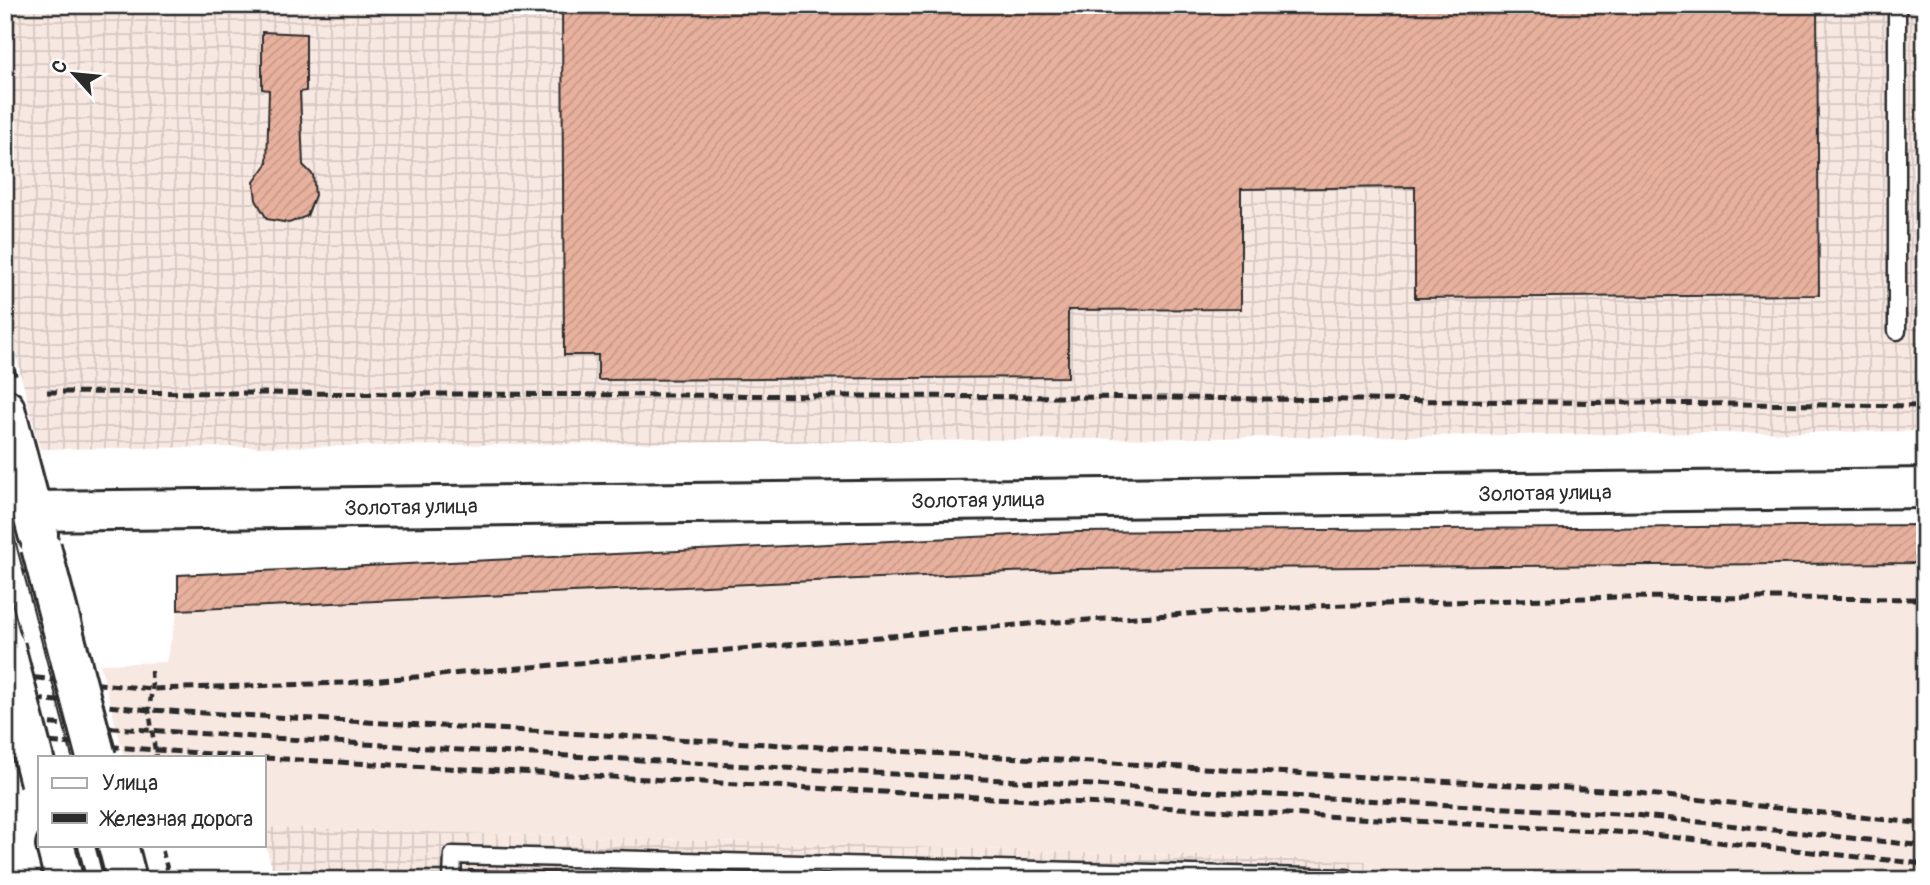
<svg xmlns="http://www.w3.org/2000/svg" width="1930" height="885" font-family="Pangolin,sans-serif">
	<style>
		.built { fill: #f8e8e2 }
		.industrial { fill: url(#industrial-grid) }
		.building { fill: url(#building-hatch); stroke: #2b2b2b; stroke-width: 2 }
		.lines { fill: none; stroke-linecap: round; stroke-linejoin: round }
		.lane-casing { stroke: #2b2b2b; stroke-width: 21 }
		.secondary-casing { stroke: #2b2b2b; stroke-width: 44 }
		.path { stroke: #2b2b2b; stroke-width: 4.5; stroke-dasharray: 7 5; stroke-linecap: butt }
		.lane { stroke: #fff; stroke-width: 16 }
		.secondary { stroke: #fff; stroke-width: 38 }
		.tram { stroke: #2b2b2b; stroke-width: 2 }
		.rail { stroke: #2b2b2b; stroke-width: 5; stroke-dasharray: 10 5; stroke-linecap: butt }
		.secondary-bridge-casing { stroke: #2b2b2b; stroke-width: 44; stroke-linecap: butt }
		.secondary-bridge { stroke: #fff; stroke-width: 38 }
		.labels { text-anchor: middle; stroke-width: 5; stroke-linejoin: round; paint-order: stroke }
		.street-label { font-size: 21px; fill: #2b2b2b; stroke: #fff }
	</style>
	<defs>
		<pattern id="industrial-grid" width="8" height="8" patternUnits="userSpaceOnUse" patternTransform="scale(1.75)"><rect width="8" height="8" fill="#f8e8e2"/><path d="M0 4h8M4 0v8" fill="none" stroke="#d5c7c2"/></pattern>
		<pattern id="building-hatch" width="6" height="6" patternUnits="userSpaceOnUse" patternTransform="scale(1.75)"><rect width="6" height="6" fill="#e8b19e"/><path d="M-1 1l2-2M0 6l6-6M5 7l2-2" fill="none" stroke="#c79888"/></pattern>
	</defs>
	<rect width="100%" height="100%" fill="#fff"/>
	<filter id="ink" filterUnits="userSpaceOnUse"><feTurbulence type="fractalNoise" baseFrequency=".0143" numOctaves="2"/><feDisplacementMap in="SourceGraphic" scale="14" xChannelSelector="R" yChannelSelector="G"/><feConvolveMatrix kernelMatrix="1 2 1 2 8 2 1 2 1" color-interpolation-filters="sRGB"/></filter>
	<g filter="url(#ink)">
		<path class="built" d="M1925 563V880H1365L1366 861 264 827V757H124L100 664 166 662 178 610 1078 569Z"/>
		<g class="industrial">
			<path d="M5 5H1925V431L40 449 5 314Z"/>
			<path d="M264 827 1366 861 1365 880H275L264 838Z"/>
		</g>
		<g class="building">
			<path d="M562 5H1817L1819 295 1415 298V187L1241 189V309L1068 310V377L598 380V355H564Z"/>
			<path d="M262 32 306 34V91L300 92 303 165 313 175 315 195 307 216 289 223 267 219 256 200 254 182 267 164 269 90 262 89Z"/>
			<path d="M1925 525V563L1078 569 178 610V575L1078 532Z"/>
			<path d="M469 870 841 880H469Z"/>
		</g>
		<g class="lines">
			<g class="lane-casing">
				<g id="lane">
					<path d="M1897 5V331"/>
					<path d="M452 880 453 855 1347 878"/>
				</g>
			</g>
			<g class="secondary-casing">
				<g id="secondary">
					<path d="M5 409 38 534"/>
					<path d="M32 511 1925 488"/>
					<path d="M56 845 65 880"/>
					<path d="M118 845 127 880"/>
				</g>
			</g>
			<g class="path">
				<path d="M5 334 16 378"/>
				<path d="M151 671 152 689 149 710 156 757"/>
				<path d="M159 874 168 872 161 845"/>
			</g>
			<use href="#lane" class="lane"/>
			<use href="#secondary" class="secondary"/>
			<g class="tram">
				<path d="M5 502 72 757"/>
				<path d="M5 575 52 757"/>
				<path d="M75 845 84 880"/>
				<path d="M95 845 104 880"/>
			</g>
			<g class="rail">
				<path d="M47 392 1074 397 1925 406"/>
				<path d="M5 675 152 689 346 683 1041 623 1315 606 1619 597 1925 599"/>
				<path d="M5 696 149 710 1620 791 1925 824"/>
				<path d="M5 721 460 750 1634 815 1925 846"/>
				<path d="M5 739 252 757"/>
				<path d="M264 758 1633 833 1925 864"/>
			</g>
			<g class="secondary-bridge-casing">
				<g id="secondary-bridge">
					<path d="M41 547 96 757"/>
					<path d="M5 647 40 783"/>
				</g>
			</g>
			<use href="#secondary-bridge" class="secondary-bridge"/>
		</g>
	</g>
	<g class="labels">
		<g class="street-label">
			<text transform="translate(1545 493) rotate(-1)" y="7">Золотая улица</text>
			<text transform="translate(978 500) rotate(-1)" y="7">Золотая улица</text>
			<text transform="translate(411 507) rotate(-1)" y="7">Золотая улица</text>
		</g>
	</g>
	<rect width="1930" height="885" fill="none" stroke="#fff" stroke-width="28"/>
	<rect x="14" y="14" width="1902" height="857" fill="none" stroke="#2b2b2b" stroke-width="2.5" filter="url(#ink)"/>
	<rect x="38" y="756" width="228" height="91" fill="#ffffff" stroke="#aaaaaa" stroke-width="2"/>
	<rect x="52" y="778" width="35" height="10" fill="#ffffff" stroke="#aaaaaa" stroke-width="2"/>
	<text x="102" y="790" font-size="21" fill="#2b2b2b">Улица</text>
	<rect x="52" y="813" width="35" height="10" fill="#2b2b2b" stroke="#aaaaaa" stroke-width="2"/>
	<text x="102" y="826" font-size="21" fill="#2b2b2b">Железная дорога</text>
	<g transform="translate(74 74) rotate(297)" stroke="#ffffff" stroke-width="5" paint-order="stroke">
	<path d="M0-5L12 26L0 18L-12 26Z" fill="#2b2b2b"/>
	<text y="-10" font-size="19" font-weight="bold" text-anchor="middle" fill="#2b2b2b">С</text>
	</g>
</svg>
